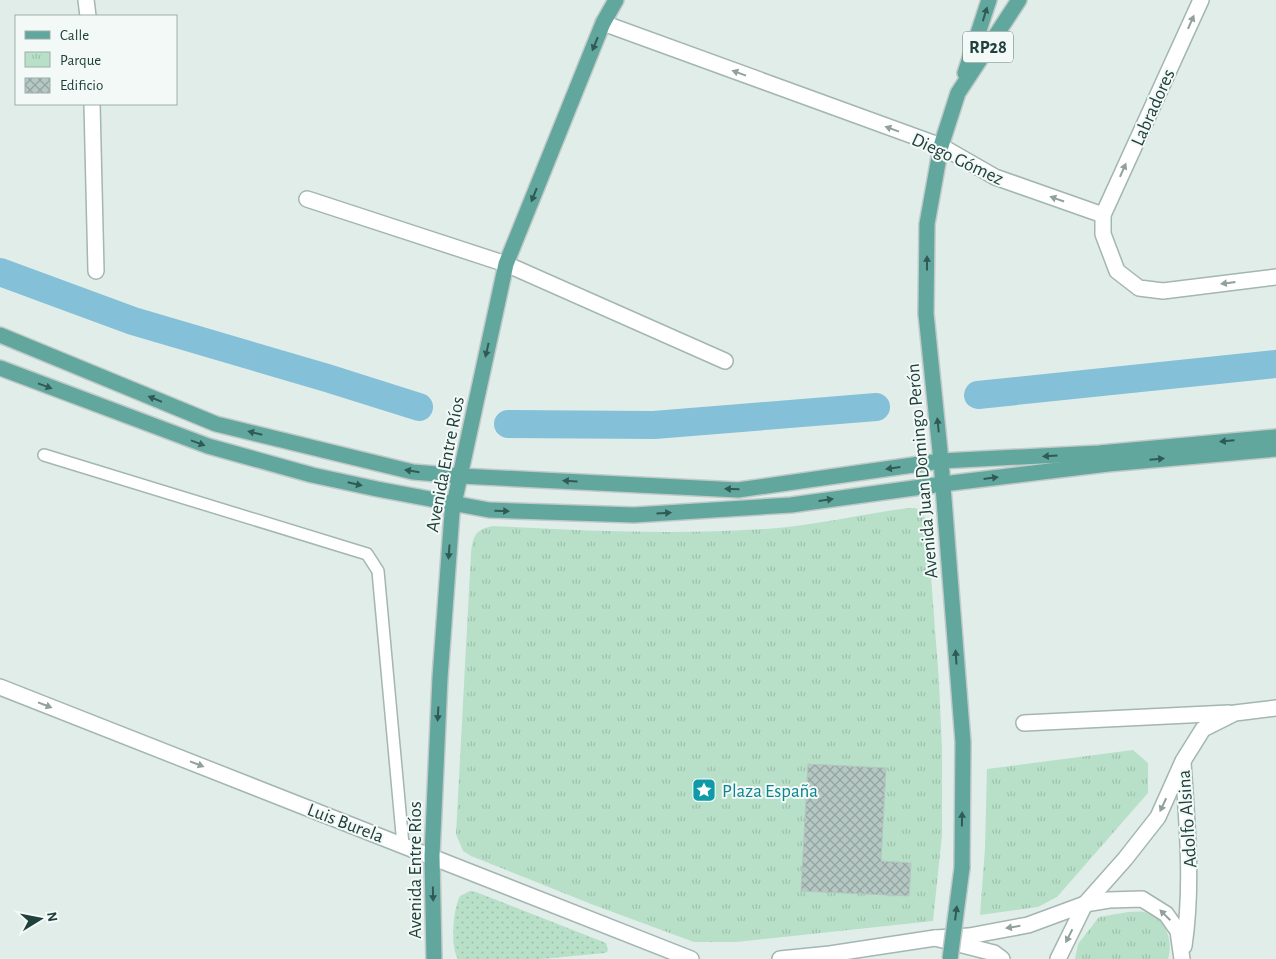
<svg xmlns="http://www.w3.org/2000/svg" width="1276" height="959" font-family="'Alegreya Sans',sans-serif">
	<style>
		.grass { fill: url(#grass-dots) }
		.park { fill: url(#park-tufts) }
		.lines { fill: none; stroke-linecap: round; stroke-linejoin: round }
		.canal { stroke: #84c0d7; stroke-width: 28 }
		.building { fill: url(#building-cross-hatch); stroke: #b3c7c1 }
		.lane-casing { stroke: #a3b6b1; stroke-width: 14 }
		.street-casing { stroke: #a3b6b1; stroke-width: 18 }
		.primary-casing { stroke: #c1cac8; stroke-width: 18 }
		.lane { stroke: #fff; stroke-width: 11 }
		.street { stroke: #fff; stroke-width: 15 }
		.primary { stroke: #61a79e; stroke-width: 15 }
		.primary-bridge-casing { stroke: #c1cac8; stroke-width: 18; stroke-linecap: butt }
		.primary-bridge { stroke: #61a79e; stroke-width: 15 }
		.oneway { fill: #305a54 }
		.oneway2 { fill: #90a09d }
		.labels { text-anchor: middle; stroke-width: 4; stroke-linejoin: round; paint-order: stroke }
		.shield { fill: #f2f9f6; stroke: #5f7873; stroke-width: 1 }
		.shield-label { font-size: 18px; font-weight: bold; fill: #20403b }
		.street-label { font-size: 19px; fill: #20403b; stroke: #f2f9f6 }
		.culture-label { font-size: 19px; fill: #0d838f; stroke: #f2f9f6; text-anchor: start }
	</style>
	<defs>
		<pattern id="grass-dots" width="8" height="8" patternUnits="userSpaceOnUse" patternTransform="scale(1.25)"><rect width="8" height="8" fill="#b8e0c8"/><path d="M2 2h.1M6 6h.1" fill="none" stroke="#9ec1ad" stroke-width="1.8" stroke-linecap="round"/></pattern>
		<pattern id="park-tufts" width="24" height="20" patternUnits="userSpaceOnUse" patternTransform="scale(1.25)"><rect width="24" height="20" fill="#b8e0c8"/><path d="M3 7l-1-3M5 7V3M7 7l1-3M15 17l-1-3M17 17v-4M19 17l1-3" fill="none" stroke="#9ec1ad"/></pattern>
		<pattern id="building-cross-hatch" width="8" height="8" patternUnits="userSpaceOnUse" patternTransform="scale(1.25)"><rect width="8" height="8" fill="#b6c8c3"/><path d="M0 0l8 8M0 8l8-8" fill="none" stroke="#94a4a0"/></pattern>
	</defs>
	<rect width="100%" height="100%" fill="#e1ede9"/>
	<path class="grass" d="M470 891 476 892 606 943 608 951 605 953 542 959H458C450 948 453 908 460 896Z"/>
	<g class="park">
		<path d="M909 508H916L926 519 927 524 939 682 942 749V835L933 921 736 942H694L591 904 471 856 463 851 456 834 471 553C473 536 475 529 494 526 585 531 675 535 765 529 814 526 860 514 909 508Z"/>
		<path d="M1133 750 1148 763V793L1057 897 1038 907 980 915 985 848 987 769Z"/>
		<path d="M1128 912C1133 912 1139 911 1144 912 1165 917 1174 940 1168 959H1075L1078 944 1099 917Z"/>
	</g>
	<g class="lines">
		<g class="canal">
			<path d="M0 272 133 321 327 378 419 407"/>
			<path d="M978 395 1276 364"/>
			<path d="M508 424 654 425 876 407"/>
		</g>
	</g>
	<path class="building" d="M808 764 886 768 881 861 911 863 909 896 801 891Z"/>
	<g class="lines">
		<g class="lane-casing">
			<path id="lane" d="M44 455 367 554 378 571 403 845"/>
		</g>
		<g class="street-casing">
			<g id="street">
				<path d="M86 0 88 16"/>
				<path d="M1201 0 1103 215V234L1117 271 1139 288 1163 291 1276 277"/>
				<path d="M603 23 941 146 995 177 1103 215"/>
				<path d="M92 104 96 271"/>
				<path d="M307 199 506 264 725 361"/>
				<path d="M0 687 691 959"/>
				<path d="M1024 723 1229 713"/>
				<path d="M1183 762C1187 824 1193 885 1184 946"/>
				<path d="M935 938 969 936 1028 925 1085 904 1109 900 1142 899 1166 914 1178 931 1182 959"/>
				<path d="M780 959 830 954 935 938 994 953 1002 959"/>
				<path d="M1058 959 1085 904 1125 859 1158 817 1183 761 1203 729 1235 713 1276 708"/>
			</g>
		</g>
		<g class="primary-casing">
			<g id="primary">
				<path d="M965 73 989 0"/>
				<path d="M0 335 216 424 413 472 461 476 738 490 941 461 1099 453 1276 437"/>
				<path d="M0 368 208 446 312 475 377 489 489 510 634 515 791 505 943 484 1108 464 1276 449"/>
				<path d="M962 868 963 742 941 461 926 314 927 224 941 146 958 93 1019 0"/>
				<path d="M434 959 432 856 440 678 452 513 506 264 603 23 616 0"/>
			</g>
		</g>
		<use href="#lane" class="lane"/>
		<use href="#street" class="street"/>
		<use href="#primary" class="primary"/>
		<g class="primary-bridge-casing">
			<path id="primary-bridge" d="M950 959 962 868"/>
		</g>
		<use href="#primary-bridge" class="primary-bridge"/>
	</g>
	<defs><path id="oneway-solid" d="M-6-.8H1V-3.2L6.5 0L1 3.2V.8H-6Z" transform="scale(1.25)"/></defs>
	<g class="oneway">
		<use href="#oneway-solid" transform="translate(985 14) rotate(-73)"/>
		<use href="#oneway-solid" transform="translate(595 44) rotate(112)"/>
		<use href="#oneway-solid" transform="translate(534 195) rotate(112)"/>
		<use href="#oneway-solid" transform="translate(927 263) rotate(-90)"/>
		<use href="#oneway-solid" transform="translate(487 350) rotate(103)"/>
		<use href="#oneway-solid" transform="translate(45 386) rotate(20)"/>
		<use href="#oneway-solid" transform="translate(155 399) rotate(-158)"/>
		<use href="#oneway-solid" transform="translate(938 425) rotate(-96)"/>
		<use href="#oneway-solid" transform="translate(255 433) rotate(-166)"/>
		<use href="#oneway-solid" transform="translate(1227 441) rotate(175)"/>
		<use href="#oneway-solid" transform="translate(198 443) rotate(20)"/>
		<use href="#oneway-solid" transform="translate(1050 456) rotate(177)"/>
		<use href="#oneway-solid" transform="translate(1157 459) rotate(-5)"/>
		<use href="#oneway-solid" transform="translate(893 468) rotate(172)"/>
		<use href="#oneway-solid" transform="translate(412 471) rotate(-171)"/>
		<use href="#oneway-solid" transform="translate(991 478) rotate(-7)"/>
		<use href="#oneway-solid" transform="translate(570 481) rotate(-177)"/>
		<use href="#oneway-solid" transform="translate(355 484) rotate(13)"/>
		<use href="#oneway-solid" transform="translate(732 489) rotate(-179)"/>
		<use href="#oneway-solid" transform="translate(826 500) rotate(-8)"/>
		<use href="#oneway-solid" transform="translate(502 511) rotate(2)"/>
		<use href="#oneway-solid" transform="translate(664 513) rotate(-3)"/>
		<use href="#oneway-solid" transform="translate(449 552) rotate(94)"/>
		<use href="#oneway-solid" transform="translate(956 657) rotate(-94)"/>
		<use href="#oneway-solid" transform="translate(438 714) rotate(93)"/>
		<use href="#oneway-solid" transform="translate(962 819) rotate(-89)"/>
		<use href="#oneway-solid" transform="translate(433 894) rotate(89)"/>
		<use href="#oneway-solid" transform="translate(956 913) rotate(-83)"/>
	</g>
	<g class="oneway2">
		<use href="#oneway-solid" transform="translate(1191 22) rotate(-66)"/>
		<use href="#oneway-solid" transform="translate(739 73) rotate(-160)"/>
		<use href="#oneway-solid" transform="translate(892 129) rotate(-160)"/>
		<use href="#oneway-solid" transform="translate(1123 170) rotate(-66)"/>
		<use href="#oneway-solid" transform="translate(1057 199) rotate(-161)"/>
		<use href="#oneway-solid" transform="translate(1228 283) rotate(173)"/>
		<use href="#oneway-solid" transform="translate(45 705) rotate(21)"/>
		<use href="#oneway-solid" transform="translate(197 764) rotate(21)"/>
		<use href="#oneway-solid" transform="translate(1163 805) rotate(115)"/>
		<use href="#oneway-solid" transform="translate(1165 915) rotate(-135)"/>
		<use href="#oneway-solid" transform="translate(1013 927) rotate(171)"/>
		<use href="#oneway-solid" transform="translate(1069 936) rotate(117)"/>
	</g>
	<defs>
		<g id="sight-square" transform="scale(1.25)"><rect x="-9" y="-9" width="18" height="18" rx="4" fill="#0f9aa8" stroke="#f2f9f6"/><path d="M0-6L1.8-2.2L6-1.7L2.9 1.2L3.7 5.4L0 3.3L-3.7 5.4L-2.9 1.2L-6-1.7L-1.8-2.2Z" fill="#fff"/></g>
	</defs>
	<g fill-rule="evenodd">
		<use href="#sight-square" x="704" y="790"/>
	</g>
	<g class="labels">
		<rect class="shield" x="963" y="31.5" width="50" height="31" rx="4"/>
		<g class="shield-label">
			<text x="988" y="53">RP28</text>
		</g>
		<g class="street-label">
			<text transform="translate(1152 107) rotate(-66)" y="7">Labradores</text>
			<text transform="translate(958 158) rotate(25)" y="7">Diego Gómez</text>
			<text transform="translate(444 464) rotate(-79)" y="7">Avenida Entre Ríos</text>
			<text transform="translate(921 471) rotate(-95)" y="7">Avenida Juan Domingo Perón</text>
			<text transform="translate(1186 819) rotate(-94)" y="7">Adolfo Alsina</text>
			<text transform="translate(346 822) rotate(21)" y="7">Luis Burela</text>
			<text transform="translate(414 870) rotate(-90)" y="7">Avenida Entre Ríos</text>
		</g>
		<g class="culture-label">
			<text x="722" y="797">Plaza España</text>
		</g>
	</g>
	<rect x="15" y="15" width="162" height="90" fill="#f2f9f6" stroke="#9eafab"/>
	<rect x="25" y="31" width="25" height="8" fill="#61a79e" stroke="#9eafab"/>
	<text x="60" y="40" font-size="15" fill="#20403b">Calle</text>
	<rect x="25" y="52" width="25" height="15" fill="url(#park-tufts)" stroke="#9eafab"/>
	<text x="60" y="65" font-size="15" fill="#20403b">Parque</text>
	<rect x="25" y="78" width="25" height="15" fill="url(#building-cross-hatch)" stroke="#9eafab"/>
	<text x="60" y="90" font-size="15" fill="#20403b">Edificio</text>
	<g transform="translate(40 919) rotate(80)" stroke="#f2f9f6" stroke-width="4" paint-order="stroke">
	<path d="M0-4L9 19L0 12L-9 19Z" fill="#20403b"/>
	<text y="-8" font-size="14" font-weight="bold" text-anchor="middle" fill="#20403b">N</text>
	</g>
</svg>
